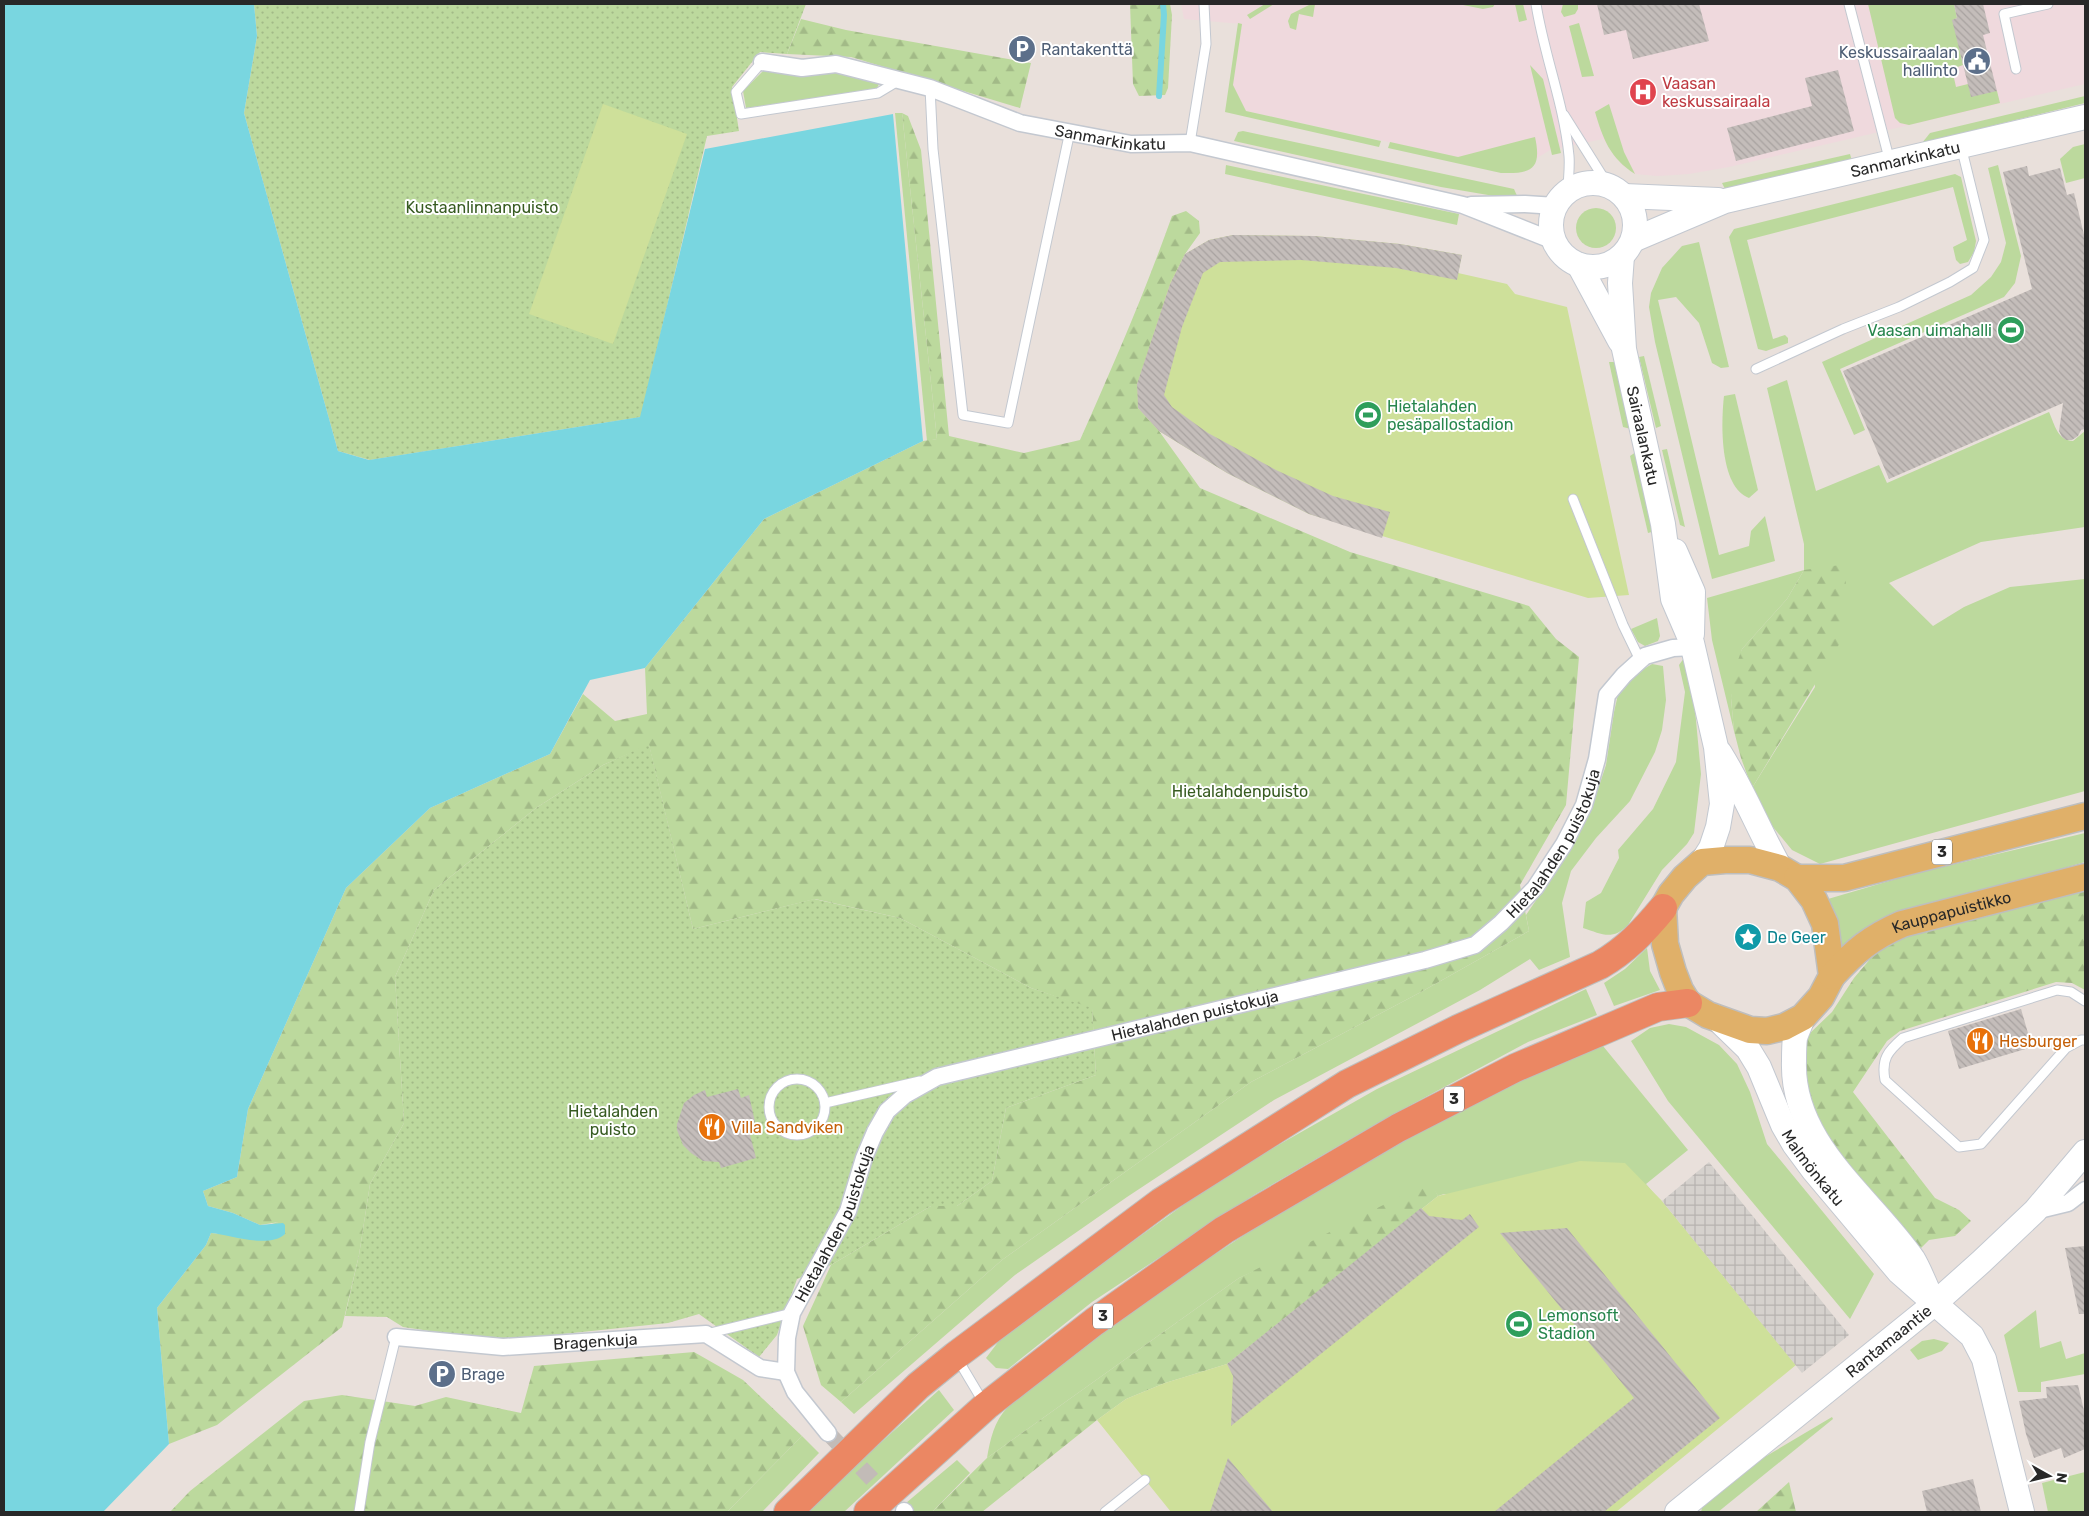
<svg xmlns="http://www.w3.org/2000/svg" width="2089" height="1516" font-family="Rubik,sans-serif">
	<style>
		.medical { fill: #efd9dd }
		.grass { fill: #bcd99d }
		.forest { fill: url(#forest-firs) }
		.park { fill: url(#park-dots) }
		.pitch { fill: #cee09a }
		.plaza { fill: url(#plaza-grid) }
		.water { fill: #79d6e0 }
		.lines { fill: none; stroke-linecap: round; stroke-linejoin: round }
		.stream { stroke: #79d6e0; stroke-width: 6 }
		.building { fill: url(#building-back-hatch) }
		.street-tunnel { stroke: #c2bbb7; stroke-width: 16; stroke-dasharray: 16 8; stroke-linecap: butt }
		.lane-casing { stroke: #c3c8d0; stroke-width: 11 }
		.street-casing { stroke: #c3c8d0; stroke-width: 19 }
		.secondary-casing { stroke: #c3c8d0; stroke-width: 26 }
		.primary-casing { stroke: #bebebe; stroke-width: 29 }
		.highway-casing { stroke: #bebebe; stroke-width: 30 }
		.lane { stroke: #fff; stroke-width: 9 }
		.street { stroke: #fff; stroke-width: 16 }
		.secondary { stroke: #fff; stroke-width: 24 }
		.primary { stroke: #e0b069; stroke-width: 26 }
		.highway { stroke: #eb8763; stroke-width: 28 }
		.labels { text-anchor: middle; stroke-width: 4; stroke-linejoin: round; paint-order: stroke }
		.shield { fill: #fff; stroke: #686868; stroke-width: 1 }
		.shield-label { font-size: 15px; font-weight: bold; fill: #282828 }
		.service-label { font-size: 16px; fill: #4e5e75; stroke: #fff; text-anchor: start }
		.health-label { font-size: 16px; fill: #be3a42; stroke: #fff; text-anchor: start }
		.street-label { font-size: 16px; fill: #282828; stroke: #fff }
		.park-label { font-size: 16px; fill: #375b21; stroke: #fff }
		.leisure-label { font-size: 16px; fill: #27864d; stroke: #fff; text-anchor: start }
		.culture-label { font-size: 16px; fill: #0d838f; stroke: #fff; text-anchor: start }
		.food-label { font-size: 16px; fill: #c56008; stroke: #fff; text-anchor: start }
	</style>
	<defs>
		<pattern id="forest-firs" width="22" height="20" patternUnits="userSpaceOnUse" patternTransform="scale(1.25)"><rect width="22" height="20" fill="#bcd99d"/><path d="M5 1l3.5 6h-7zM16 11l3.5 6h-7z" fill="#a2ba87"/></pattern>
		<pattern id="park-dots" width="8" height="8" patternUnits="userSpaceOnUse" patternTransform="scale(1.25)"><rect width="8" height="8" fill="#bcd99d"/><path d="M2 2h.1M6 6h.1" fill="none" stroke="#a2ba87" stroke-width="1.8" stroke-linecap="round"/></pattern>
		<pattern id="plaza-grid" width="8" height="8" patternUnits="userSpaceOnUse" patternTransform="scale(1.25)"><rect width="8" height="8" fill="#d5d1cd"/><path d="M0 4h8M4 0v8" fill="none" stroke="#b7b3b0"/></pattern>
		<pattern id="building-back-hatch" width="6" height="6" patternUnits="userSpaceOnUse" patternTransform="scale(1.25)"><rect width="6" height="6" fill="#c4bdba"/><path d="M-1 5l2 2M0 0l6 6M5-1l2 2" fill="none" stroke="#a8a2a0"/></pattern>
	</defs>
	<rect width="100%" height="100%" fill="#e9e0db"/>
	<path class="medical" d="M1181 4H2085V84L1729 167 1689 174 1657 176 1635 174 1622 165 1603 139 1550 150 1518 170 1246 111 1232 85 1242 24 1184 19Z"/>
	<g class="grass">
		<path d="M1265 4H1274L1250 19 1247 15Z"/>
		<path d="M1311 4H1315L1313 17 1299 14 1296 30 1290 28 1288 21 1291 14Z"/>
		<path d="M1458 4H1495L1493 7 1483 9Z"/>
		<path d="M1515 4H1523L1527 20 1519 22Z"/>
		<path d="M1563 4H1578V9L1575 14 1564 17 1561 12Z"/>
		<path d="M1868 4H1954L1957 18 1953 20 1963 65 1952 69 1956 87 1968 84 1997 91 2000 103 1909 125 1900 123 1895 118Z"/>
		<path d="M1238 23 1242 24 1233 85 1246 111 1381 141 1379 147 1225 112Z"/>
		<path d="M1579 23 1594 76 1582 77 1569 26Z"/>
		<path d="M1530 65 1543 79 1561 153 1552 155Z"/>
		<path d="M765 69 838 70 879 84 876 90 746 108 743 91Z"/>
		<path d="M2085 96V103L1922 143 1930 133Z"/>
		<path d="M1609 104 1624 152 1635 174C1610 158 1603 139 1595 112Z"/>
		<path d="M895 113H902L937 439 927 441Z"/>
		<path d="M1243 131 1514 189 1518 198 1494 196 1441 187 1234 141 1238 132Z"/>
		<path d="M1535 137C1542 169 1532 174 1501 173L1388 148 1390 142 1458 157Z"/>
		<path d="M2085 144V178L2066 183 2060 159 2073 147Z"/>
		<path d="M1850 154 1852 161 1726 191 1722 183Z"/>
		<path d="M1226 165 1459 214 1457 225 1225 174Z"/>
		<path d="M1998 165 2021 256 2015 283 2004 297 1840 369 1865 430 1854 435 1822 362 1971 295 1991 277 2001 262 2006 243 1988 168Z"/>
		<path d="M1955 174 1961 177 1976 241 1974 252 1968 262 1960 264 1956 260 1953 247 1967 240 1953 187 1747 240 1773 339 1785 335 1788 338V343L1766 351 1758 349 1729 237 1734 229Z"/>
		<circle cx="1596" cy="228" r="20"/>
		<path d="M1699 242 1729 367 1721 368 1712 363 1699 323 1676 297 1658 300 1719 555 1749 546 1751 531 1765 516 1775 561 1712 579 1655 342 1649 307 1651 293 1662 268 1682 246Z"/>
		<path d="M1644 356 1661 426 1656 428 1639 357Z"/>
		<path d="M1609 362H1615L1631 429 1623 427Z"/>
		<path d="M1787 380 1816 491 1879 465 1887 483 2049 412C2055 425 2057 440 2073 441L2085 431V527L1981 542 1889 583 1933 626 1964 607 2010 587 2085 579V791L1820 864 1792 850 1763 815 1752 788 1815 687 1804 570 1787 599 1742 649 1731 698 1734 731 1712 640 1707 598 1804 570V544L1767 388Z"/>
		<path d="M1735 394 1758 490 1749 498C1719 487 1721 422 1724 396Z"/>
		<path d="M1667 449 1685 527 1680 525 1662 450Z"/>
		<path d="M1636 452 1655 531 1648 533 1630 456Z"/>
		<path d="M1657 618 1660 636 1658 641 1645 646 1638 642 1631 629Z"/>
		<path d="M1684 658 1694 699 1701 774 1694 833 1687 844 1662 870 1628 925C1612 941 1602 934 1583 928L1586 902 1601 893 1619 858 1618 850 1653 809 1676 762 1685 692 1679 665Z"/>
		<path d="M1652 664 1663 666 1666 700 1662 730 1655 752 1630 801 1596 838 1571 871 1562 903 1570 957 1539 970 1530 959 1480 990 1274 1100 1127 1197 1015 1275 854 1414 841 1402 1002 1260 1251 1082 1421 992 1529 931 1526 915 1575 843 1592 807 1606 765 1614 712 1619 690 1629 678Z"/>
		<path d="M2085 833V862L1883 920 1841 947 1838 928 1828 899 1913 874Z"/>
		<path d="M1647 948 1650 971 1660 990 1614 1006 1604 983 1625 969Z"/>
		<path d="M1586 989 1597 1015 1528 1042 1383 1120 1254 1195 1092 1302 1008 1369 996 1368 986 1358 1005 1333 1224 1176 1377 1089Z"/>
		<path d="M1669 1024 1686 1027 1719 1045 1737 1064 1750 1092 1767 1144 1874 1274 1850 1319 1668 1101 1631 1041 1650 1028Z"/>
		<path d="M1603 1046 1688 1150 1646 1184 1656 1196 1444 1194 1438 1196 1433 1188 1239 1278 987 1458C990 1440 994 1421 1008 1407 1018 1396 1032 1387 1043 1378 1077 1351 1111 1326 1147 1301 1288 1202 1441 1109 1603 1046Z"/>
		<path d="M2036 1310 2040 1348 2061 1341 2066 1359 2085 1353V1374L2041 1382V1392H2018L2004 1335Z"/>
		<path d="M1934 1339 1949 1343 1942 1351 1918 1360 1910 1350 1922 1341Z"/>
		<path d="M939 1390 954 1410 844 1512H804Z"/>
		<path d="M1832 1417 1833 1419 1718 1512H1701L1703 1503 1763 1458Z"/>
		<path d="M802 1436 819 1453 762 1512H727Z"/>
		<path d="M957 1460 970 1473 932 1512H915L906 1503Z"/>
		<path d="M2085 1472V1512H2048L2042 1483Z"/>
	</g>
	<g class="forest">
		<path d="M1130 4H1170L1172 15 1168 88 1165 95 1139 96 1133 84Z"/>
		<path d="M801 19 846 30 1031 63 1020 108 851 57 787 54Z"/>
		<path d="M902 113 908 116 921 150 949 436 1024 453 1080 440C1113 366 1145 292 1172 216L1186 211 1199 221 1200 233 1185 254 1170 284 1138 408 1159 431 1200 488 1350 552 1529 606 1556 639 1579 657 1566 805 1520 885 1529 931 1421 992 1251 1082 1002 1260 841 1402 821 1385 803 1326 831 1265 931 1206H957L992 1181 1006 1108 1096 1075 1092 1009 1031 988 900 918 815 899 693 929 649 745 603 765 536 808 434 890 395 977 404 1123 370 1184 359 1255 342 1327 217 1425 169 1444 157 1308 206 1245 211 1233 231 1235 279 1222 260 1225 233 1213 208 1206 203 1191 237 1177 248 1109 346 888 430 808 550 754 583 694 615 721 647 714 645 668 764 519 923 441 937 439Z"/>
		<path d="M1840 565 1846 582 1840 643 1752 788 1741 758 1734 731 1731 698 1733 674 1742 649 1787 599 1804 570Z"/>
		<path d="M2085 884V990L2072 983 2056 982 1900 1031 1887 1041 1853 1092 1935 1198 1959 1210 1971 1221 1955 1236 1929 1240 1920 1249 1835 1154 1811 1115 1803 1050 1808 1035 1832 1012 1854 978 1871 958 1904 930Z"/>
		<path d="M1422 1187 1434 1188 1438 1196 1227 1364 1165 1383 1126 1399 1097 1420 982 1512H932L987 1458 1239 1278 1403 1195Z"/>
		<path d="M694 1352 743 1380 802 1436 727 1512H170L190 1491 304 1401 342 1395 415 1406 446 1397 521 1413 534 1366Z"/>
		<path d="M1789 1482 1796 1512H1756Z"/>
	</g>
	<g class="park">
		<path d="M254 4H806L787 54 760 52 732 87 739 131 707 136 641 417 370 460 338 451 244 113 257 36Z"/>
		<path d="M649 744 693 929 814 899 900 918 1031 988 1092 1008 1096 1075 1006 1108 992 1181 957 1206H931L831 1265 797 1279 777 1335 759 1357 699 1314 668 1323 496 1341 403 1327 387 1317 345 1316 359 1255 370 1184 404 1123 395 977 434 890 536 808 603 765Z"/>
	</g>
	<g class="pitch">
		<path d="M603 104 687 134 613 344 529 314Z"/>
		<path d="M1233 235 1314 236 1400 244 1462 255 1458 273 1507 284 1515 294 1567 307 1629 595 1588 598 1309 514 1227 473 1159 431 1138 408 1137 384 1170 283 1185 254 1209 240Z"/>
		<path d="M1580 1161 1625 1163 1662 1201 1796 1365 1616 1512H1171L1097 1420 1126 1399 1165 1383 1227 1364 1438 1196Z"/>
	</g>
	<path class="plaza" d="M1709 1162 1849 1335 1802 1373 1662 1201Z"/>
	<path class="water" d="M4 4H254L257 36 244 113 338 451 369 460 640 417 705 149 893 114 923 441 764 519 645 668 590 680 550 754 430 808 346 888 248 1109 237 1177 203 1191 208 1206 233 1213 260 1225 283 1223 285 1225V1234C269 1249 231 1235 211 1233L206 1245 157 1308 169 1444 103 1512H4Z"/>
	<g class="lines">
		<path class="stream" d="M1159 96 1164 15 1163 4"/>
	</g>
	<g class="building">
		<path d="M1597 4H1699L1709 41 1633 59 1626 30 1604 35Z"/>
		<path d="M1954 4H1983L1990 33 1983 35 1997 91 1971 97 1952 20 1957 18Z"/>
		<path d="M1838 70 1854 131 1736 161 1727 128 1812 106 1805 78Z"/>
		<path d="M2027 166 2029 176 2060 168 2067 195 2074 193 2085 239V429L2081 430 2078 436 2072 440H2066L2062 437 2059 431 2063 403 1889 479 1843 371 2032 289 2003 172Z"/>
		<path d="M1233 235 1314 236 1400 244 1462 255 1457 280 1396 268 1301 260 1220 262 1203 273 1182 327 1164 395 1172 407 1208 433 1276 470 1333 496 1390 512 1382 538 1309 514 1227 473 1159 431 1138 408 1137 384 1170 284 1185 254 1209 240Z"/>
		<path d="M2021 1009 2032 1047 1959 1069 1948 1031Z"/>
		<path d="M738 1089 741 1098 749 1095 755 1122 747 1123 756 1158 721 1168 719 1162 703 1161 691 1153 683 1145 677 1130V1124L684 1103 694 1095 705 1090 707 1097Z"/>
		<path d="M1421 1208 1429 1216 1462 1220 1470 1214 1479 1227 1231 1426 1233 1376 1227 1364Z"/>
		<path d="M1567 1228 1720 1418 1604 1512H1494L1634 1398 1500 1233Z"/>
		<path d="M2085 1246V1314H2079L2065 1248Z"/>
		<path d="M2078 1385 2085 1415V1449L2064 1458 2061 1448 2034 1458 2026 1434 2019 1401 2047 1398 2046 1387Z"/>
		<path d="M1228 1458 1273 1512H1210Z"/>
		<path d="M1973 1479 1981 1512H1927L1922 1491Z"/>
	</g>
	<g class="lines">
		<path class="street-tunnel" d="M828 1433 893 1501"/>
		<g class="lane-casing">
			<g id="lane">
				<path d="M1536 4C1544 55 1564 104 1569 156 1570 167 1568 180 1568 191"/>
				<path d="M1849 4 1890 162"/>
				<path d="M762 62 736 92 741 114 878 93 898 81"/>
				<path d="M2016 69 2004 14 2048 4"/>
				<path d="M930 88 933 149 963 415 1008 423 1070 131"/>
				<path d="M1564 115 1608 185"/>
				<path d="M1190 143 1206 44 1204 4"/>
				<path d="M1756 369 1843 329 1899 307 1950 282 1973 268 1984 240 1961 146"/>
				<path d="M1573 499 1623 625 1640 660"/>
				<path d="M2085 1001 2071 992 2057 990 1903 1038C1888 1051 1881 1059 1885 1080L1959 1147 1981 1144 2066 1048 2081 1040H2085"/>
				<circle cx="797" cy="1107" r="28"/>
				<path d="M825 1103 920 1081"/>
				<path d="M706 1334 792 1313"/>
				<path d="M957 1358 985 1405"/>
				<path d="M359 1512 370 1442 396 1337"/>
				<path d="M1105 1512 1145 1480"/>
			</g>
		</g>
		<g class="street-casing">
			<g id="street">
				<path id="s1" d="M762 62 802 68 836 64 930 88 1020 123 1131 144 1190 143 1463 205 1554 241"/>
				<path d="M1471 205 1525 204 1556 206"/>
				<path d="M2035 1211 2068 1203 2085 1190"/>
				<path id="s2" d="M396 1337 503 1347 706 1334 760 1368 786 1372"/>
				<path id="s3" d="M828 1433 795 1392 786 1372 787 1338 792 1313 848 1211 864 1158 875 1132 887 1111 905 1095 937 1077 1425 960 1475 945 1501 923 1535 888 1564 844 1584 805 1597 759 1607 695 1624 675 1645 656 1673 648 1693 647"/>
				<path d="M904 1511 905 1512"/>
			</g>
		</g>
		<g class="secondary-casing">
			<g id="secondary">
				<circle cx="1593" cy="225" r="42"/>
				<path d="M1624 196 1718 200"/>
				<path id="s4" d="M1633 240 1725 201 2085 117"/>
				<path id="s5" d="M1622 256 1620 283 1624 349 1663 524 1673 599 1692 643 1716 747 1722 804 1718 827 1711 848 1702 862"/>
				<path d="M1579 265 1620 341"/>
				<path d="M1675 551 1693 592 1692 634"/>
				<path d="M1720 753C1743 790 1759 830 1780 868"/>
				<path id="s6" d="M1715 1017 1748 1049 1759 1067 1783 1125 1794 1144 1814 1171 1899 1272 1972 1336 1984 1359 2022 1512"/>
				<path d="M1803 1017C1801 1024 1797 1031 1795 1038 1794 1045 1794 1054 1794 1061 1791 1144 1870 1197 1913 1259 1919 1269 1924 1282 1929 1293"/>
				<path id="s7" d="M1677 1512 1934 1304 1981 1262 2035 1211 2085 1152"/>
			</g>
		</g>
		<g class="primary-casing">
			<g id="primary">
				<path d="M1725 860H1750L1780 868 1797 878 1814 900 1825 924 1832 976 1821 997 1803 1017 1784 1027 1767 1031 1750 1030 1708 1015 1688 1003 1680 990 1673 972 1665 944 1663 908 1671 894 1685 877 1702 862Z"/>
				<path d="M1797 878H1844L2085 816"/>
				<path id="s8" d="M1832 976C1855 951 1870 938 1902 924L2085 877"/>
			</g>
		</g>
		<g class="highway-casing">
			<g id="highway">
				<path d="M788 1512 918 1386 955 1356 1161 1202 1347 1084 1458 1029 1600 965C1626 950 1644 931 1663 908"/>
				<path d="M868 1512 986 1406 1094 1322 1224 1230 1398 1128 1515 1068 1658 1007 1688 1003"/>
			</g>
		</g>
		<use href="#lane" class="lane"/>
		<use href="#street" class="street"/>
		<use href="#secondary" class="secondary"/>
		<use href="#primary" class="primary"/>
		<use href="#highway" class="highway"/>
	</g>
	<defs>
		<g id="parking-disc" transform="scale(1.4375)"><circle r="9.5" fill="#5c6f8a" stroke="#fff"/><path d="M-3.5-5.5H1a3.5 3.5 0 0 1 0 7H-1V5.5H-3.5ZM-1-3.4V-.6H.8a1.4 1.4 0 0 0 0-2.8Z" fill="#fff"/></g>
		<g id="civic-disc" transform="scale(1.4375)"><circle r="9.5" fill="#5c6f8a" stroke="#fff"/><path d="M-.6-6.5H3V-4.5H.6V-3L4-1V1h2V6H-6V1h2V-1L-.6-3ZM-1.2 2.5V6h2.4V2.5Z" fill="#fff"/></g>
		<g id="hospital-disc" transform="scale(1.4375)"><circle r="9.5" fill="#e0444e" stroke="#fff"/><path d="M-5-5h3v3.5h4V-5h3V5h-3V1.5h-4V5h-3Z" fill="#fff"/></g>
		<g id="stadium-disc" transform="scale(1.4375)"><circle r="9.5" fill="#2e9e5b" stroke="#fff"/><path d="M0-5a6.5 5 0 1 0 0 10a6.5 5 0 1 0 0-10ZM-3.5-1.8h7v3.6h-7Z" fill="#fff"/></g>
		<g id="sight-disc" transform="scale(1.4375)"><circle r="9.5" fill="#0f9aa8" stroke="#fff"/><path d="M0-6L1.8-2.2L6-1.7L2.9 1.2L3.7 5.4L0 3.3L-3.7 5.4L-2.9 1.2L-6-1.7L-1.8-2.2Z" fill="#fff"/></g>
		<g id="restaurant-disc" transform="scale(1.4375)"><circle r="9.5" fill="#e8710a" stroke="#fff"/><path d="M-5-6h1v4h1v-4h1v4h1v-4h1v5L-1.5 .5V6h-2V.5L-5-1ZM5-6V6H3V1.5H1.5Q1.5-4 5-6Z" fill="#fff"/></g>
	</defs>
	<g fill-rule="evenodd">
		<use href="#parking-disc" x="1022" y="49"/>
		<use href="#civic-disc" x="1977" y="61"/>
		<use href="#hospital-disc" x="1643" y="92"/>
		<use href="#stadium-disc" x="2011" y="330"/>
		<use href="#stadium-disc" x="1368" y="415"/>
		<use href="#sight-disc" x="1748" y="937"/>
		<use href="#restaurant-disc" x="1980" y="1041"/>
		<use href="#restaurant-disc" x="712" y="1127"/>
		<use href="#stadium-disc" x="1519" y="1324"/>
		<use href="#parking-disc" x="442" y="1374"/>
	</g>
	<g class="labels">
		<g class="shield">
			<rect x="1932" y="839.5" width="20" height="25" rx="4"/>
			<rect x="1444" y="1086.5" width="20" height="25" rx="4"/>
			<rect x="1093" y="1303.5" width="20" height="25" rx="4"/>
		</g>
		<g class="shield-label">
			<text x="1942" y="857">3</text>
			<text x="1454" y="1104">3</text>
			<text x="1103" y="1321">3</text>
		</g>
		<g class="service-label">
			<text x="1041" y="55">Rantakenttä</text>
			<text x="1958" y="58" text-anchor="end">Keskussairaalan<tspan x="1958" dy="18">hallinto</tspan></text>
			<text x="461" y="1380">Brage</text>
		</g>
		<g class="health-label">
			<text x="1662" y="89">Vaasan<tspan x="1662" dy="18">keskussairaala</tspan></text>
		</g>
		<g class="street-label">
			<text dy="6" stroke="none"><textPath href="#s1" startOffset="360">Sanmarkinkatu</textPath></text>
			<text dy="6" stroke="none"><textPath href="#s4" startOffset="285">Sanmarkinkatu</textPath></text>
			<text dy="6" stroke="none"><textPath href="#s5" startOffset="182">Sairaalankatu</textPath></text>
			<text dy="6" stroke="none"><textPath href="#s3" startOffset="1104">Hietalahden puistokuja</textPath></text>
			<text dy="6" stroke="none"><textPath href="#s8" startOffset="139">Kauppapuistikko</textPath></text>
			<text dy="6" stroke="none"><textPath href="#s3" startOffset="684">Hietalahden puistokuja</textPath></text>
			<text dy="6" stroke="none"><textPath href="#s6" startOffset="182">Malmönkatu</textPath></text>
			<text dy="6" stroke="none"><textPath href="#s3" startOffset="234">Hietalahden puistokuja</textPath></text>
			<text dy="6" stroke="none"><textPath href="#s7" startOffset="272">Rantamaantie</textPath></text>
			<text dy="6" stroke="none"><textPath href="#s2" startOffset="200">Bragenkuja</textPath></text>
		</g>
		<g class="park-label">
			<text x="482" y="213">Kustaanlinnanpuisto</text>
			<text x="1240" y="797">Hietalahdenpuisto</text>
			<text x="613" y="1117">Hietalahden<tspan x="613" dy="18">puisto</tspan></text>
		</g>
		<g class="leisure-label">
			<text x="1992" y="336" text-anchor="end">Vaasan uimahalli</text>
			<text x="1387" y="412">Hietalahden<tspan x="1387" dy="18">pesäpallostadion</tspan></text>
			<text x="1538" y="1321">Lemonsoft<tspan x="1538" dy="18">Stadion</tspan></text>
		</g>
		<g class="culture-label">
			<text x="1767" y="943">De Geer</text>
		</g>
		<g class="food-label">
			<text x="1999" y="1047">Hesburger</text>
			<text x="731" y="1133">Villa Sandviken</text>
		</g>
	</g>
	<rect width="2089" height="1516" fill="none" stroke="#282828" stroke-width="10"/>
	<g transform="translate(2049 1476) rotate(98)" stroke="#ffffff" stroke-width="4" paint-order="stroke">
	<path d="M0-4L9 19L0 12L-9 19Z" fill="#282828"/>
	<text y="-8" font-size="14" font-weight="bold" text-anchor="middle" fill="#282828">N</text>
	</g>
</svg>
